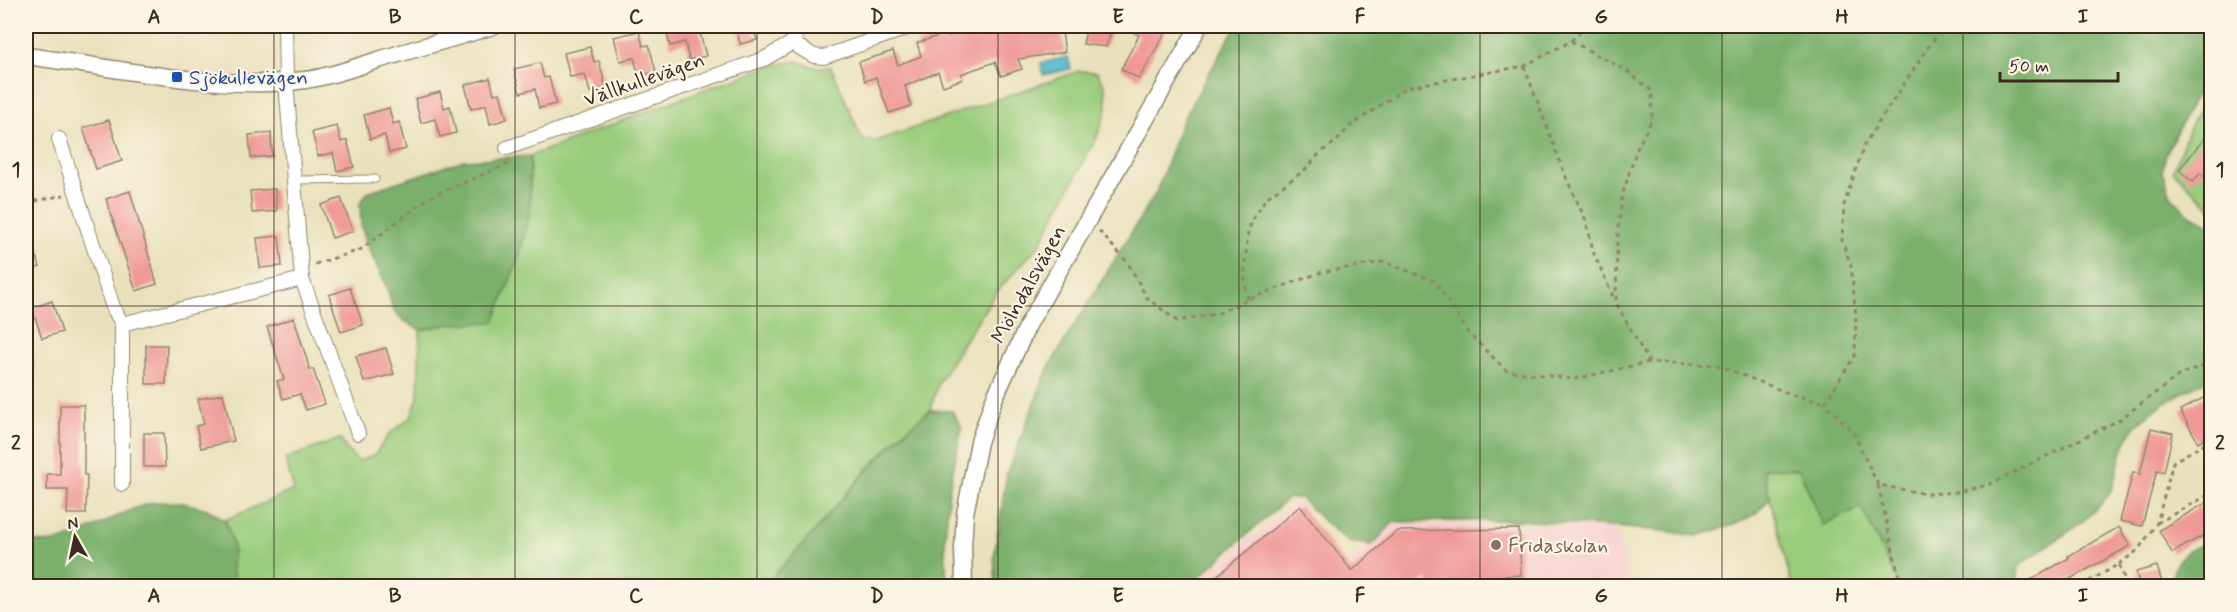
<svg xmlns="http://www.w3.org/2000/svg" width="2237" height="612" font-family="Mynerve,sans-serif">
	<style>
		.built { fill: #f7cfd0 }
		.green { fill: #99cc7c; stroke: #6a7b4d; stroke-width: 1.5 }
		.forest { fill: #7ab06c; stroke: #5a6d45; stroke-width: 1.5 }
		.water { fill: #4fb9cd; stroke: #457276; stroke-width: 1.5 }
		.building { fill: #ef9997 }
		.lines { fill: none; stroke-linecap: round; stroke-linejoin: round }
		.service-casing { stroke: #92866d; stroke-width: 9 }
		.minor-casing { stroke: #92866d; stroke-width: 16 }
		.tertiary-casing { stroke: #92866d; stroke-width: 19 }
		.path { stroke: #92866d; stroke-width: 3; stroke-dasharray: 4.5 4.5; stroke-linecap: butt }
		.service { stroke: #fff; stroke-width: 7 }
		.minor { stroke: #fff; stroke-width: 14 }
		.tertiary { stroke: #fff; stroke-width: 16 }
		.grid { fill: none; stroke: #3b2a1e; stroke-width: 1.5; stroke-opacity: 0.55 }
		.transit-dot { fill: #1a4fb4; stroke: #fcf5e5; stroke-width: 2 }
		.education-dot { fill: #8d6e63; stroke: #fcf5e5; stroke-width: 2 }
		.labels { text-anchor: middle; stroke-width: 4.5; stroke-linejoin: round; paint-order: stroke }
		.transit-label { font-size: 21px; fill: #164399; stroke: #fcf5e5; text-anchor: start }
		.street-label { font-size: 21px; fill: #3b2a1e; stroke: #fcf5e5 }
		.education-label { font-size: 21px; fill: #785e54; stroke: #fcf5e5; text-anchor: start }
		.neatline { fill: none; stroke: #3b2a1e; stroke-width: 2 }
		.grid-label { font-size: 20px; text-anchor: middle; font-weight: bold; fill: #3b2a1e }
	</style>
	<rect width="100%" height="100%" fill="#fcf5e5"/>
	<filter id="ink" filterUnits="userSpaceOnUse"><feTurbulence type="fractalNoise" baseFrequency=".0167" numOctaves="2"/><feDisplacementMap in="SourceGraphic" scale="12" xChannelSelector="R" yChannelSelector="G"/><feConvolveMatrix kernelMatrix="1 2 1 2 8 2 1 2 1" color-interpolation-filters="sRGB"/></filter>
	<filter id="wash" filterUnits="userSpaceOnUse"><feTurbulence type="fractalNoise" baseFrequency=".008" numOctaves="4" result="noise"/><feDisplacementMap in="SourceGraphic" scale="24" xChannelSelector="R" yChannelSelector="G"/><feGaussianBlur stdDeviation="1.35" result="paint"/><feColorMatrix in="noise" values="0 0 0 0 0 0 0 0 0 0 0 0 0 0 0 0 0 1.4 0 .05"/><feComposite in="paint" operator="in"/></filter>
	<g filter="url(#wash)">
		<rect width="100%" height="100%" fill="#e9e1bc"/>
		<path class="built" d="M1297 500 1347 564 1396 524 1615 526 1629 578 1601 586H1191Z"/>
		<g class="green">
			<path d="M798 61 813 67H831L862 139 876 141 1079 71 1097 72 1105 87 1107 109 1097 137 1039 245 995 294 959 349 939 382 930 410 903 432 863 474 786 565 763 586H236L232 569 233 545 225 520 294 490 285 459 340 439 347 450 358 461 374 456 389 434 411 417 418 397 420 330 449 324 494 321 519 257 530 210V156L713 86 778 64Z"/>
			<path d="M2211 93V208L2173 171 2191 123Z"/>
			<path d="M1762 468 1798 469 1861 506 1898 583 1902 586H1792Z"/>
		</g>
		<g class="forest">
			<path d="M1236 26H2211V65L2166 154 2162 172 2171 196 2187 213 2211 226V378C2183 392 2148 408 2129 435 2118 451 2119 475 2110 492 2095 519 2043 547 2018 567L2016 583 2003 586H1902L1899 583 1861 507 1823 525 1799 469 1763 468 1770 498 1757 513 1736 524 1696 536 1665 531 1520 520 1394 522 1372 545 1349 542 1320 518 1301 498H1288L1189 586H996L994 557 1007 473 1048 368 1157 191 1182 121Z"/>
			<path d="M530 156V210L519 257 494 322 449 324 420 330 403 320 393 309 387 288 367 245 361 225 360 203 368 192 464 160Z"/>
			<path d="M26 336C34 361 37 377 26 402Z"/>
			<path d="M930 410 952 411 962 428 949 489 945 541 947 586H763C822 530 866 462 930 410Z"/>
			<path d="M179 502 207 509 225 520 233 545 232 569 236 586H26V538C59 558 117 509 152 503 160 501 171 503 179 502Z"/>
			<path d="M2211 542V586H2172C2171 559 2186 549 2211 542Z"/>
		</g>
		<path class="water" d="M1068 57 1071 69 1043 75 1041 63Z"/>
		<g id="blocks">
			<g class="building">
				<path d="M665 26H692L693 31 699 29 706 56 689 60 685 42 670 46Z"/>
				<path d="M736 26H753L757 40 740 44Z"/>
				<path d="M983 26H1061L1065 52 1018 59 1022 69 1001 76 995 62 961 74 963 79 943 86 938 72 905 86 911 106 889 113 876 77 865 81 859 62 893 51 898 65 921 56 917 43 947 33 948 36 973 27V29Z"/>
				<path d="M1087 26H1113L1106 47 1083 44Z"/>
				<path d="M1120 26H1169L1139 79 1121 69 1139 35Z"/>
				<path d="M639 31 643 46 649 45 656 72 639 76 634 58 620 61 614 37Z"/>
				<path d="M590 47 594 62 599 61 606 88 590 92 585 74 570 77 564 53Z"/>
				<path d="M540 63 544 78 549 77 556 104 539 108 535 89 520 93 514 69Z"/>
				<path d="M490 78 494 94 500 93 507 119 490 124 486 105 471 109 465 85Z"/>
				<path d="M440 92 444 108 450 106 456 133 440 137 435 119 421 123 415 99Z"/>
				<path d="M389 108 393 124 399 122 406 149 389 153 385 135 370 139 364 115Z"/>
				<path d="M109 120 122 161 96 169 83 128Z"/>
				<path d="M337 126 341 142 347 140 354 167 337 171 333 153 318 156 312 132Z"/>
				<path d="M2211 130V182L2200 173 2193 182 2179 170Z"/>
				<path d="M271 133 272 156 251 158 249 135Z"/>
				<path d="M275 189 277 211 252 213 250 191Z"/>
				<path d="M130 191 157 284 136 291 106 199Z"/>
				<path d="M341 198 353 231 332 238 321 205Z"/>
				<path d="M26 232H28L40 267 26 272Z"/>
				<path d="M279 236 282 266 260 268 257 238Z"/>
				<path d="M350 288 363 325 341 332 329 295Z"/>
				<path d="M52 301 62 332 42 338 32 308Z"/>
				<path d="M294 318 310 370 313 369 325 404 306 410 300 394 283 399 277 381 284 379 267 327Z"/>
				<path d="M146 345H167L166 384H146Z"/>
				<path d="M386 348 394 374 364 382 356 356Z"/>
				<path d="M223 394 234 441 201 448 196 426 204 424 198 399Z"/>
				<path d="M2211 394V435L2198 442 2180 410Z"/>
				<path d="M60 405H84V475H87L86 514H67L68 490H47V474H60Z"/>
				<path d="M2151 428 2173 433 2164 472 2157 470 2142 526 2120 521 2133 472 2140 474Z"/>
				<path d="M144 433H164L165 467H144Z"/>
				<path d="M2211 500V531L2172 553 2159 530Z"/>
				<path d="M1300 506 1352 571 1397 531 1519 529 1521 575 1471 578V586H1429L1427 578 1415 586H1205Z"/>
				<path d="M2119 527 2130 546 2057 586H2020L2069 558 2068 556Z"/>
				<path d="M2157 566 2163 586H2140L2136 572Z"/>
			</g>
		</g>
	</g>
	<g filter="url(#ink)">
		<use href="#blocks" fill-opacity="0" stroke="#92866d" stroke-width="1.5"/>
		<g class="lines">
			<g class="service-casing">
				<path id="service" d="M295 180 375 179"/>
			</g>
			<g class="minor-casing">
				<g id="minor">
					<path d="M285 26 286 82 302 279 358 433"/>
					<path d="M792 43 814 56 824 57 913 26"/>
					<path d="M59 139 113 307 122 324V484"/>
					<path d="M507 148 764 59 792 43 795 39 792 26"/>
					<path d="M122 324 302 279"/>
				</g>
			</g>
			<g class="tertiary-casing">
				<g id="tertiary">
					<path d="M26 56C115 67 216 92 305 80 329 77 353 68 375 61 414 49 454 38 493 26"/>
					<path d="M964 586 963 547 965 514 979 442 994 399 1029 323 1199 26"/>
				</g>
			</g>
			<g class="path">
				<path d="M508 31 526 26"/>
				<path d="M1571 41 1586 26"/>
				<path d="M1524 66 1565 175 1586 221 1594 254 1615 301"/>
				<path d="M26 203 64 195"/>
				<path d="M1099 231 1128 263 1147 298 1177 321 1219 313 1248 299 1322 272 1384 262 1435 281 1468 333 1507 371 1575 379 1649 362 1717 365 1793 395 1825 403"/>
				<path d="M315 264 360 250 430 197 510 163"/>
				<path d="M1248 299 1245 284V265L1248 231 1254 217 1266 198 1306 169 1321 152 1337 141 1349 127 1407 87 1524 66 1571 41 1627 71 1652 91V119L1636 151 1622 196 1617 244 1616 303 1649 362"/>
				<path d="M1878 485 1853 432 1825 403 1855 355 1856 317 1851 266 1842 241 1844 205 1865 143 1931 43 1948 26"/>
				<path d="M2157 523 2212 493"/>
				<path d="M2119 564 2138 550 2157 523 2173 462 2212 439"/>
				<path d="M1901 586 1878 485 1927 494 1957 492 1988 485 2119 420 2181 374 2212 363"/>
				<path d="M2081 586 2119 564 2127 586"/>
			</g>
			<use href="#service" class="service"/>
			<use href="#minor" class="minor"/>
			<use href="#tertiary" class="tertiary"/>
		</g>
	</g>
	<path class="grid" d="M274 26V586M515 26V586M757 26V586M998 26V586M1239 26V586M1480 26V586M1722 26V586M1963 26V586M26 306H2212"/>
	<rect class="transit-dot" x="171" y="71" width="12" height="12" rx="3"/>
	<circle class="education-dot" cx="1496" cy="545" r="6"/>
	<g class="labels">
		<g class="transit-label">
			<text x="189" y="84">Sjökullevägen</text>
		</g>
		<g class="street-label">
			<text transform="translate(644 79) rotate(-19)" y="7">Vällkullevägen</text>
			<text transform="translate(1028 284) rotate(-61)" y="7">Mölndalsvägen</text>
		</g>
		<g class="education-label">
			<text x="1508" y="552">Fridaskolan</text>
		</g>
	</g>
	<rect width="2237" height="612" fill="none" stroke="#fcf5e5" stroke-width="66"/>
	<g transform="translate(75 537) rotate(351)" stroke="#fcf5e5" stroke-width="4.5" paint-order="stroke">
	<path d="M0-4.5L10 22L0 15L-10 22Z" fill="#3b2a1e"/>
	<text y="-9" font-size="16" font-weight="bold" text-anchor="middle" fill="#3b2a1e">N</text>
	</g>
	<path d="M2000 72v9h118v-9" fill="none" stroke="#3b2a1e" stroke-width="3"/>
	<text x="2009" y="72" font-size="18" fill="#3b2a1e" stroke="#fcf5e5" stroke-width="4.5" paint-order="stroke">50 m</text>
	<rect x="33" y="33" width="2171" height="546" class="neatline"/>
	<g class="grid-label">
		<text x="154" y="23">A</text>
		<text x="395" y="23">B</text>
		<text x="636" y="23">C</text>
		<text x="877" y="23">D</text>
		<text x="1118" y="23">E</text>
		<text x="1360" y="23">F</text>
		<text x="1601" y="23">G</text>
		<text x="1842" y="23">H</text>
		<text x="2083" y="23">I</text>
		<text x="16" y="176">1</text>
		<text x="2220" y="176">1</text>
		<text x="16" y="449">2</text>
		<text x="2220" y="449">2</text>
		<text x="154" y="602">A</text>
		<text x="395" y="602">B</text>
		<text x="636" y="602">C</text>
		<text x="877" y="602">D</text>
		<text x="1118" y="602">E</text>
		<text x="1360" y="602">F</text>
		<text x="1601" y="602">G</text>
		<text x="1842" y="602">H</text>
		<text x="2083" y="602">I</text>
	</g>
</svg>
